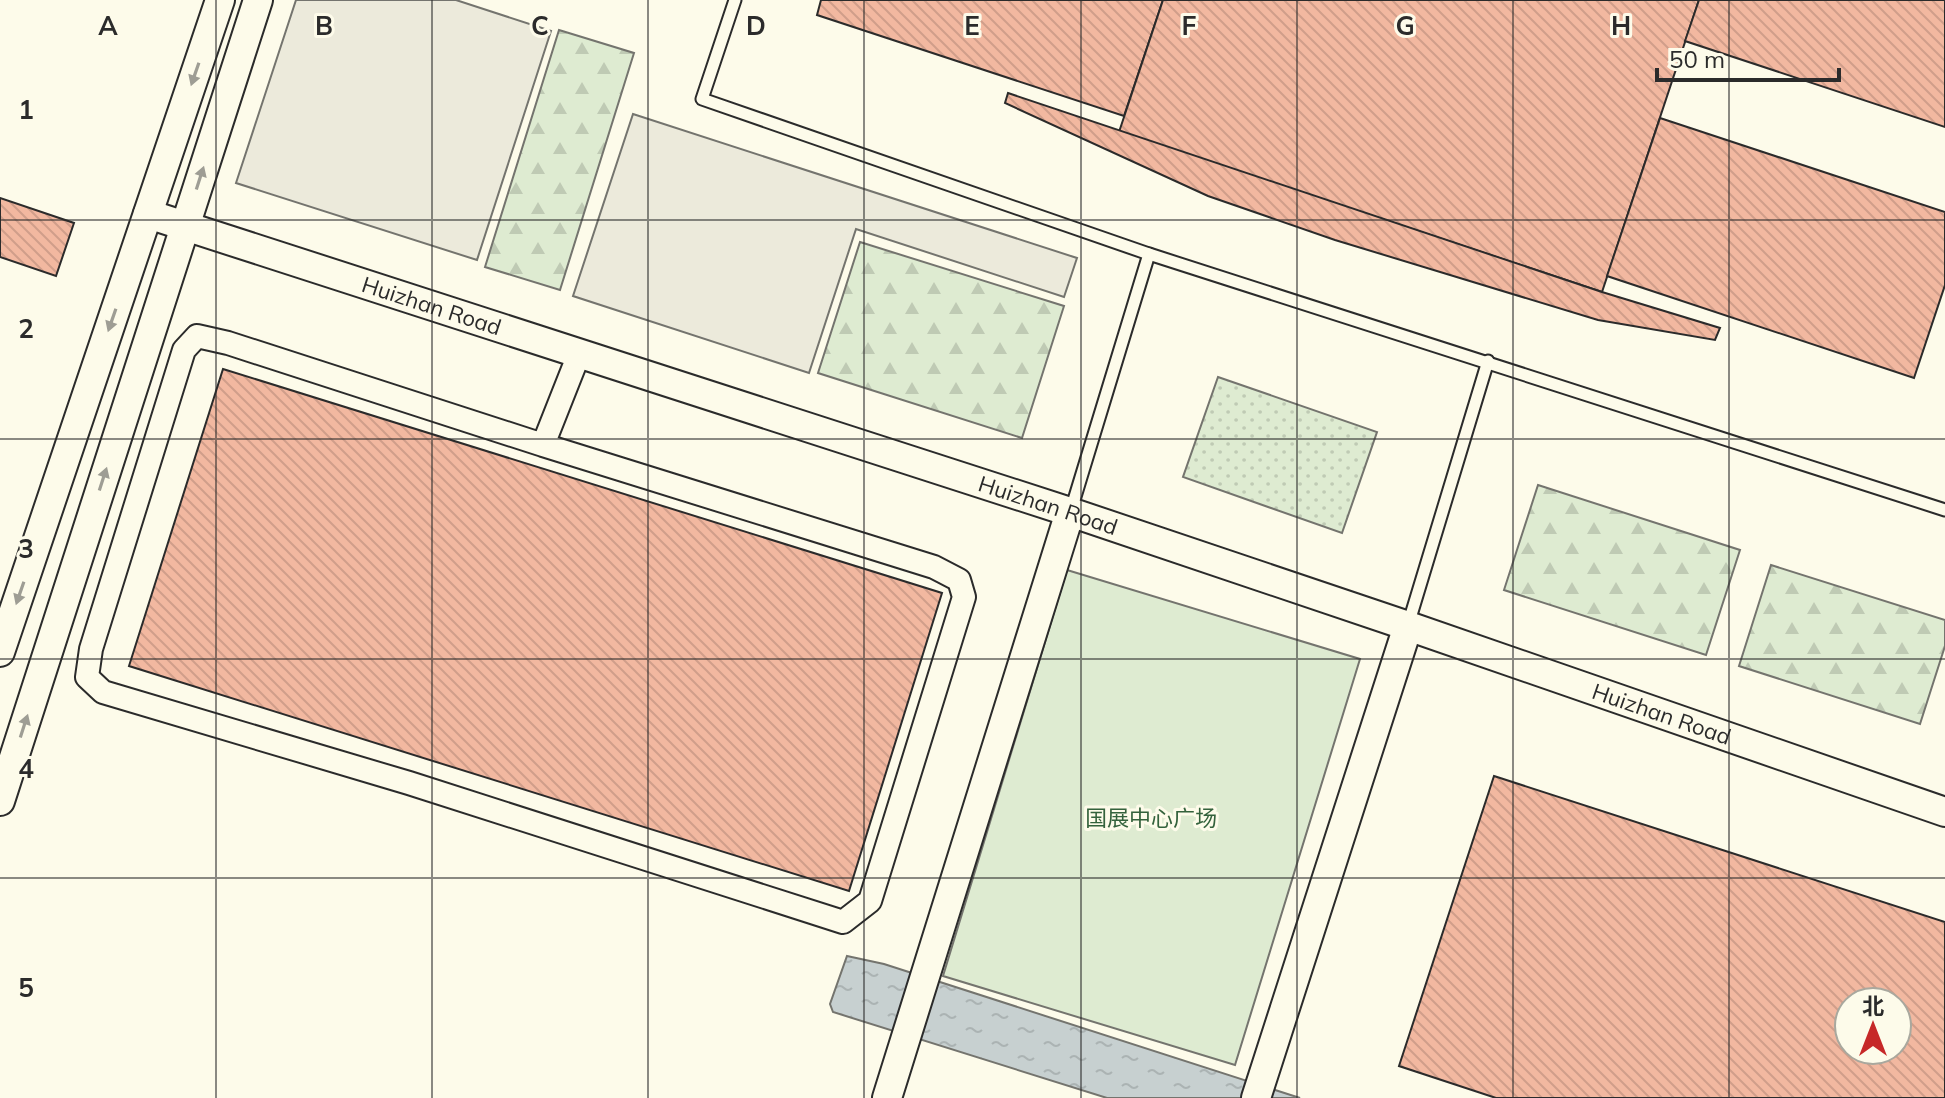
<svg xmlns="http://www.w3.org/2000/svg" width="1945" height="1098" font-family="Mulish,'Noto Sans SC',sans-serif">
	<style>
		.grass { fill: url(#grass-dots); stroke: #74746e; stroke-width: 2 }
		.forest { fill: url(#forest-firs); stroke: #74746e; stroke-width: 2 }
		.green { fill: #deebd1; stroke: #74746e; stroke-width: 2 }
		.parking { fill: #eceadb; stroke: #74746e; stroke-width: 2 }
		.water { fill: url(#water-ripples); stroke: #74746e; stroke-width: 2 }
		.building { fill: url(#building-back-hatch); stroke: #2b2b2b; stroke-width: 2; fill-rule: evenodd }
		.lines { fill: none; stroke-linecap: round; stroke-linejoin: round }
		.service-casing { stroke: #2b2b2b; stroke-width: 15 }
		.minor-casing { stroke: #2b2b2b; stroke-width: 26 }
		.tertiary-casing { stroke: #2b2b2b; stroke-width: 32 }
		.service { stroke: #fdfbea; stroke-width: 11 }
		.minor { stroke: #fdfbea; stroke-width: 22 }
		.tertiary { stroke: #fdfbea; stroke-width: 28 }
		.oneway { fill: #9e9d94 }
		.grid { fill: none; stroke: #2b2b2b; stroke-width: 2; stroke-opacity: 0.55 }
		.labels { text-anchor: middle; stroke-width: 6; stroke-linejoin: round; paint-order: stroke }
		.street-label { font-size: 22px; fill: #2b2b2b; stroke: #fdfbea }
		.park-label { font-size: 22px; fill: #34623c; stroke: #fdfbea }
		.grid-label { font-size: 26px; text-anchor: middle; font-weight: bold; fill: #2b2b2b; stroke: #fdfbea; stroke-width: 6; stroke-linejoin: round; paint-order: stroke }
	</style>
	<defs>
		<pattern id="grass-dots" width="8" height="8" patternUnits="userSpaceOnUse" patternTransform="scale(2)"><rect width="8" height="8" fill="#deebd1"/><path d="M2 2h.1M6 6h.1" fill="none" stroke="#bfcab4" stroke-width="1.8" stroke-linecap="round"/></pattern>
		<pattern id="forest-firs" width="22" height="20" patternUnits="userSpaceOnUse" patternTransform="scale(2)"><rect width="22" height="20" fill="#deebd1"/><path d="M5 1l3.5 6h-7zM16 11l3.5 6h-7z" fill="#bfcab4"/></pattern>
		<pattern id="water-ripples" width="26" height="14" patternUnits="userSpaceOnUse" patternTransform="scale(2)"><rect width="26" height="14" fill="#c7d0d0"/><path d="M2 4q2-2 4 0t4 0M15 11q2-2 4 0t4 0" fill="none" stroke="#abb3b3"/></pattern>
		<pattern id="building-back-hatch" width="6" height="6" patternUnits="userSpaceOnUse" patternTransform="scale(2)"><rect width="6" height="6" fill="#f2b8a0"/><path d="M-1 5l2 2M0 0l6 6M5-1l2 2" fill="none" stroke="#d09e8a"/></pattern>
	</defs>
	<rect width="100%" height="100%" fill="#fdfbea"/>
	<path class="grass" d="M1218 377 1377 432 1342 533 1183 477Z"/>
	<g class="forest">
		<path d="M559 30 634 53 560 290 485 267Z"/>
		<path d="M860 242 1064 306 1022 438 818 373Z"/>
		<path d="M1538 485 1740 550 1706 655 1504 590Z"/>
		<path d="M1771 565 1945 620V646L1920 724 1739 666Z"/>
	</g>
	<path class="green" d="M1067 570 1360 659 1235 1065 943 976Z"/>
	<g class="parking">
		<path d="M296 0H456L551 31 477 260 236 183Z"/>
		<path d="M633 114 1077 258 1064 297 856 229 809 373 573 296Z"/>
	</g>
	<path class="water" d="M847 956 884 964 1300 1098H1107L833 1012 830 1004Z"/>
	<g class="building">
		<path d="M821 0H1163L1124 116 817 15Z"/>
		<path d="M1163 0H1699L1602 292 1119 132Z"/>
		<path d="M1699 0H1945V127L1685 41Z"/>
		<path d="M1008 93 1602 292 1720 328 1715 340 1598 320 1335 240 1208 196 1005 103Z"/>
		<path d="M1660 118 1945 212V285L1914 378 1607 276Z"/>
		<path d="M0 198 74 223 56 276 0 257Z"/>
		<path d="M223 369 942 593 849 891 129 666Z"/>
		<path d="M1494 776 1945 922V1098H1496L1399 1066ZM1849 1002H1897V1050H1849Z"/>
	</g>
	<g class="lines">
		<g class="service-casing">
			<g id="service">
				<path d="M735 0 702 99 1149 254 1945 510"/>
				<path d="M1071 510 1149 254"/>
				<path d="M1408 625 1488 361"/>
			</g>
		</g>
		<g class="minor-casing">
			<path id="minor" d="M543 445 934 567 959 580 964 597 870 901 843 922 409 783 103 692 87 677 91 649 184 350 197 336 228 343 543 445 579 354"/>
		</g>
		<g class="tertiary-casing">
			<g id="tertiary">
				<path id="s1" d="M148 214 1070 512 1408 626 1945 812"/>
				<path d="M0 652 220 0"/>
				<path d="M0 801 258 0"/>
				<path d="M887 1098 1070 512"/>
				<path d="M1256 1098 1408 626"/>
			</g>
		</g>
		<use href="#service" class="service"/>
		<use href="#minor" class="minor"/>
		<use href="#tertiary" class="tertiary"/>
	</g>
	<defs><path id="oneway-solid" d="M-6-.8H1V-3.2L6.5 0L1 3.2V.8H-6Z" transform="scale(2)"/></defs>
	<g class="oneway">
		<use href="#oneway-solid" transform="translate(195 74) rotate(109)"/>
		<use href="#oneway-solid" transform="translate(200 178) rotate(-72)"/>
		<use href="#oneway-solid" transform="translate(112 320) rotate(109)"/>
		<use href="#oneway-solid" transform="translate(103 479) rotate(-72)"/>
		<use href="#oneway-solid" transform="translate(20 593) rotate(109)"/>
		<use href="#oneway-solid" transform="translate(24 726) rotate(-72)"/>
	</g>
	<path class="grid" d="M216 0V1098M432 0V1098M648 0V1098M864 0V1098M1081 0V1098M1297 0V1098M1513 0V1098M1729 0V1098M0 220H1945M0 439H1945M0 659H1945M0 878H1945"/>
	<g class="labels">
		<g class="street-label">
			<text dy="8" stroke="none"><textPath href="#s1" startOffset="298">Huizhan Road</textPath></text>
			<text dy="8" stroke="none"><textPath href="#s1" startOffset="946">Huizhan Road</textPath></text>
			<text dy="8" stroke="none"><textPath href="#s1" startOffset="1594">Huizhan Road</textPath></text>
		</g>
		<g class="park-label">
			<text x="1151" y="826">国展中心广场</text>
		</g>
	</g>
	<g class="grid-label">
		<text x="108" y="35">A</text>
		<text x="324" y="35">B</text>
		<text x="540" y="35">C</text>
		<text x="756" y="35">D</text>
		<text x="972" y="35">E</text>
		<text x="1189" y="35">F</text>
		<text x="1405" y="35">G</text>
		<text x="1621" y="35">H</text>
		<text x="26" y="119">1</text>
		<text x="26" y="338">2</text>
		<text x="26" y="558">3</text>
		<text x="26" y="778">4</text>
		<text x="26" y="997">5</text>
	</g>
	<g transform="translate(1873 1026)"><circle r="38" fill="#fdfbea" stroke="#a9a89e" stroke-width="2"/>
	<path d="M0-6L14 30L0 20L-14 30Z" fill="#c62828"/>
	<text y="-12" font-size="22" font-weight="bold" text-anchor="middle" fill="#2b2b2b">北</text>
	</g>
	<path d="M1657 68v12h182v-12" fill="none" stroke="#2b2b2b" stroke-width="4"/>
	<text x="1669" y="68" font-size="24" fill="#2b2b2b" stroke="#fdfbea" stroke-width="6" paint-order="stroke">50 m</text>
</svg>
